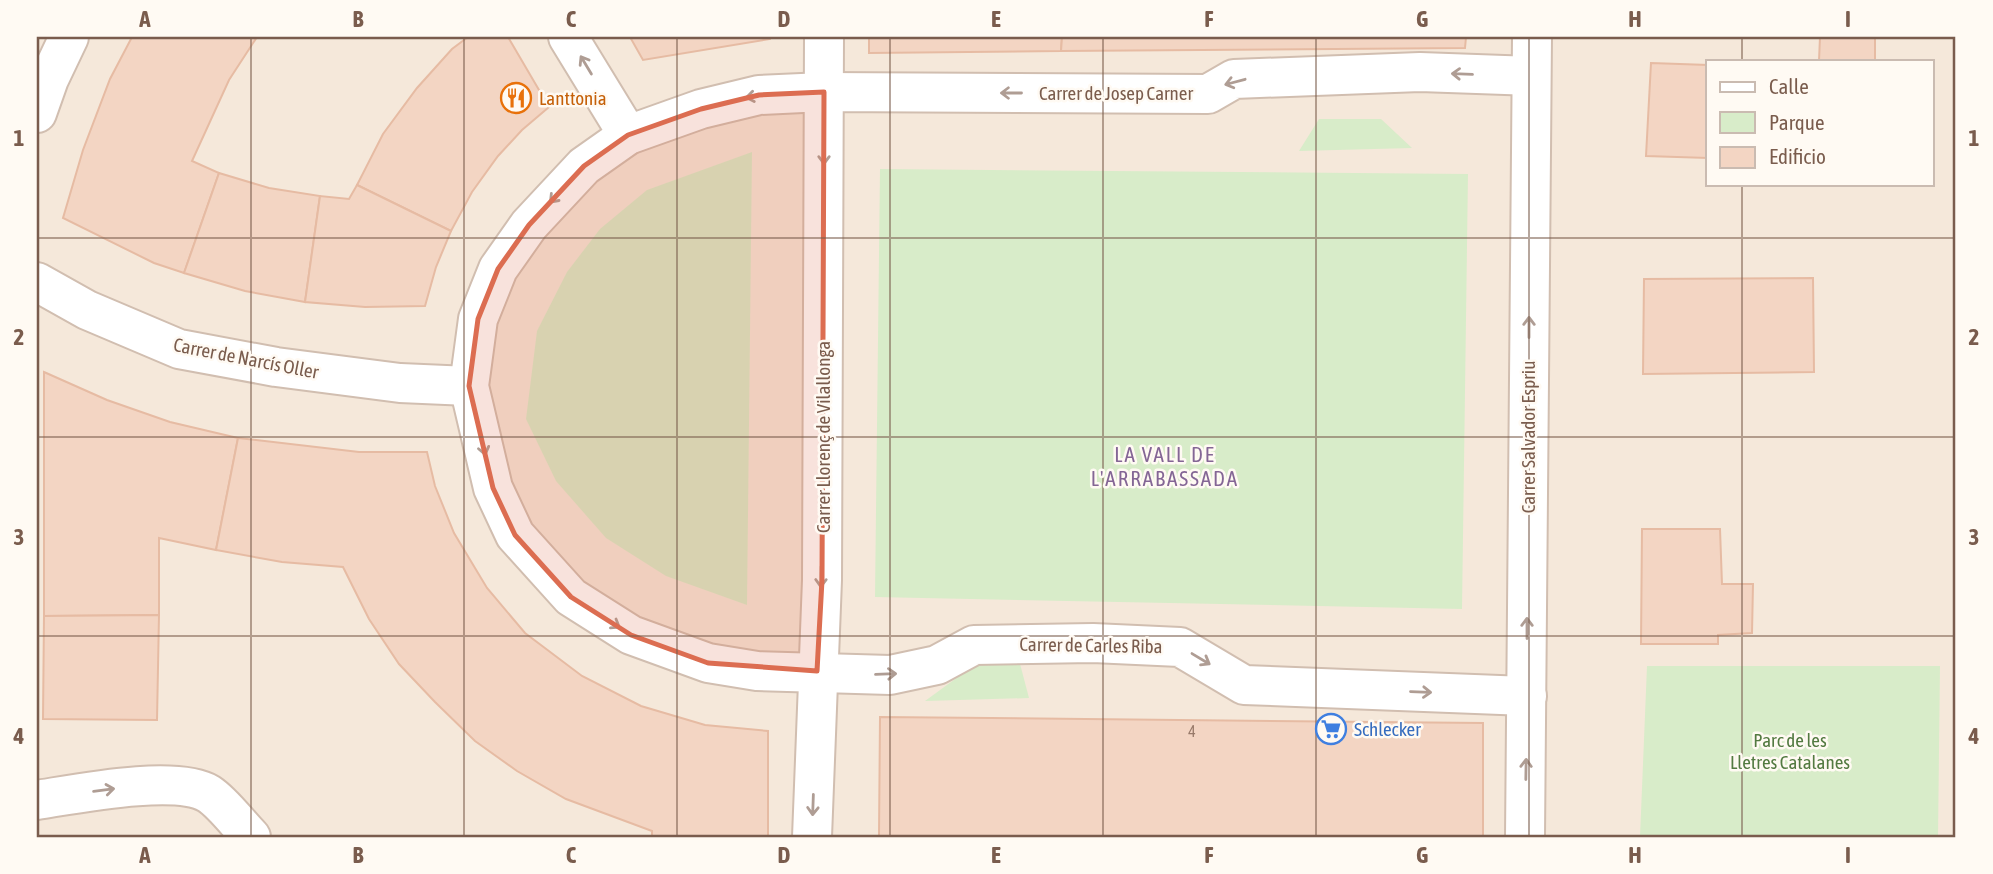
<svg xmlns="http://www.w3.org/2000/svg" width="1993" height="874" font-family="'Asap Condensed',sans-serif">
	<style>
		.residential { fill: #f5e8da; fill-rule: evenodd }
		.green { fill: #d8ecc9 }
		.building { fill: #f3d5c3; stroke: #e6bba3; stroke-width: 2 }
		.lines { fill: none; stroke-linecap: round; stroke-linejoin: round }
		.street-casing { stroke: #d1beb0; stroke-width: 42 }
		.street { stroke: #fff; stroke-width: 38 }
		.oneway { stroke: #af9d94 }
		.marked { fill: #dc6d51; fill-opacity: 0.2; stroke: #dc6d51; stroke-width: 5; stroke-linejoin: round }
		.grid { fill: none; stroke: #7a5c4d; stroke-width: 2; stroke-opacity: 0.55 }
		.labels { text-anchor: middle; stroke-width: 5; stroke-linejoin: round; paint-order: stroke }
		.number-label { font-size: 16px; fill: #987a6a }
		.street-label { font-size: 19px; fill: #7a5c4d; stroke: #fffaf3 }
		.food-label { font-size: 19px; fill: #c56008; stroke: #fffaf3; text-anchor: start }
		.shop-label { font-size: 19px; fill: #366cbe; stroke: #fffaf3; text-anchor: start }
		.park-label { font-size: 19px; fill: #537a41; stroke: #fffaf3 }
		.neighbourhood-label { font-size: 21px; letter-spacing: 2px; fill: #846695; stroke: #fffaf3 }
		.neatline { fill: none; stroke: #7a5c4d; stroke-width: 2.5 }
		.grid-label { font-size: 23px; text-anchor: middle; font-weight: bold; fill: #7a5c4d }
	</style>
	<rect width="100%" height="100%" fill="#fdf6ec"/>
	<path class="residential" d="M37 37H1956V837H37ZM1708 61H1932V184H1708Z"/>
	<g class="green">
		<path d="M1319 119H1381L1412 148 1299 151Z"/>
		<path d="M752 152 747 605 666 576 606 538 556 481 526 419 537 331 567 272 600 229 647 190Z"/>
		<path d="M880 169 1468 174 1462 609 875 597Z"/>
		<path d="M1019 660 1029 698 925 701 973 666Z"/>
		<path d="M1647 666H1940L1938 837H1640Z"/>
	</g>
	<g class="building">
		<path d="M132 37H257L229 80 192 161 219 173 184 273 154 263 63 218 83 150 110 79Z"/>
		<path d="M468 37H508L549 107 522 130 498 156 472 192 451 231 357 185 383 134 417 88 452 49Z"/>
		<path d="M630 37H770V39L643 60Z"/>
		<path d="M869 37H1062L1061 51 869 53Z"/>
		<path d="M1062 37H1466L1465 48 1061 51Z"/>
		<path d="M1820 37H1875V61H1819Z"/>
		<path d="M1651 63 1708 65V158L1646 156Z"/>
		<path d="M219 173 269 188 320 196 305 302 245 291 184 273Z"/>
		<path d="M357 185 451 231 436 267 425 306 365 307 305 302 320 196 349 199Z"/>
		<path d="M1813 278 1814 372 1643 374 1644 279Z"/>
		<path d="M44 372 107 400 170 422 238 438 216 550 159 538V615L44 616Z"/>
		<path d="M238 438 359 452H427L435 486 454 533 487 588 525 633 582 676 641 706 705 725 768 731V837H652V831L566 799 517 771 475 741 435 702 399 664 369 619 343 567 282 562 216 550Z"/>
		<path d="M1642 529H1720L1722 584H1753L1752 633 1718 635V644H1641Z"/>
		<path d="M159 615 157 720 43 719 44 616Z"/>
		<path d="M880 717 1483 723V837H879Z"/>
	</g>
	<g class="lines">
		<g class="street-casing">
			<g id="street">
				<path d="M568 37 628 135"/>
				<path d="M37 113 49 79 69 37"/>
				<path d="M37 282 87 310 179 349 276 367 400 383 469 386"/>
				<path d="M1527 696 1244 685 1180 647 1093 643 974 645 937 665 890 675 757 671 708 663 631 635 571 597 515 535 493 488 469 386 478 319 498 269 529 225 584 166 628 135 701 109 759 95 824 92 1208 94 1234 79 1420 72 1530 76"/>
				<path d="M37 800C76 794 176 774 209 794 224 804 238 824 251 837"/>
				<path d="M812 837 822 580 824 37"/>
				<path d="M1525 837 1532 37"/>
			</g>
		</g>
		<use href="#street" class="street"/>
	</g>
	<defs><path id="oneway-shaft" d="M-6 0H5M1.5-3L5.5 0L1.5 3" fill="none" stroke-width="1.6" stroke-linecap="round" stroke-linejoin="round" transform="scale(1.75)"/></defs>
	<g class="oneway">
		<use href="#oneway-shaft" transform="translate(586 65) rotate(-121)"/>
		<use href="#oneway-shaft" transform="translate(1462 74) rotate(-178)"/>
		<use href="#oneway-shaft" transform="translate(1235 82) rotate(165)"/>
		<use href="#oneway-shaft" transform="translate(1011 93) rotate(-180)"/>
		<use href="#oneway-shaft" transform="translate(756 96) rotate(171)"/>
		<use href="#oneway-shaft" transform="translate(824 154) rotate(90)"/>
		<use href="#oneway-shaft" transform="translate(557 195) rotate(133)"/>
		<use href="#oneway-shaft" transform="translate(1529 327) rotate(-90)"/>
		<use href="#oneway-shaft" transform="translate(483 445) rotate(77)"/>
		<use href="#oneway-shaft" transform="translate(821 577) rotate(91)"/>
		<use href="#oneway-shaft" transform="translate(611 622) rotate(32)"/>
		<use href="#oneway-shaft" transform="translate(1527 628) rotate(-90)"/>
		<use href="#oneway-shaft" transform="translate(1201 659) rotate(31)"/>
		<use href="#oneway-shaft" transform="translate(886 674) rotate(-2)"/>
		<use href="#oneway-shaft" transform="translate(1421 692) rotate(2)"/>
		<use href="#oneway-shaft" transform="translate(1526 769) rotate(-89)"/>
		<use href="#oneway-shaft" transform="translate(104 790) rotate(-7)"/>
		<use href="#oneway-shaft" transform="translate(813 805) rotate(92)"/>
	</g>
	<path class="marked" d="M824 92 822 580 817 671 708 663 631 635 571 597 515 535 493 488 469 386 478 319 498 269 529 225 584 166 628 135 701 109 759 95Z"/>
	<path class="grid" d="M251 37V837M464 37V837M677 37V837M890 37V837M1103 37V837M1316 37V837M1529 37V837M1742 37V61M1742 184V837M37 238H1956M37 437H1956M37 636H1956"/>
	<defs>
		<g id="restaurant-ring" transform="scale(1.575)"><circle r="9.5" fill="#fffaf3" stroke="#e8710a" stroke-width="1.5"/><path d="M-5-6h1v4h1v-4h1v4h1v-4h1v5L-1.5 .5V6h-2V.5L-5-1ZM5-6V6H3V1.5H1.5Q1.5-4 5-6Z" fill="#e8710a"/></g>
		<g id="supermarket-ring" transform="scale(1.575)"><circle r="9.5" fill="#fffaf3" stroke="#3f7fe0" stroke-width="1.5"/><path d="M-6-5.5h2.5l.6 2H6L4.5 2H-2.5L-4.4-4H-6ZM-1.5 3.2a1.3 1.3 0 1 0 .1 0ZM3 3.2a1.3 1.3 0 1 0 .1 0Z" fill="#3f7fe0"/></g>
	</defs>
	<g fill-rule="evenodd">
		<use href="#restaurant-ring" x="516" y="98"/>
		<use href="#supermarket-ring" x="1331" y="729"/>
	</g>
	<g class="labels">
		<g class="number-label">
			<text x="1192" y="737">4</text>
		</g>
		<g class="street-label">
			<text x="1116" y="100">Carrer de Josep Carner</text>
			<text transform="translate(246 358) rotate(11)" y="7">Carrer de Narcís Oller</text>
			<text transform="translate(823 437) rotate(-90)" y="7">Carrer Llorenç de Vilallonga</text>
			<text transform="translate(1528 437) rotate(-90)" y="7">Carrer Salvador Espriu</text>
			<text transform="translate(1091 645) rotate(1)" y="7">Carrer de Carles Riba</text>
		</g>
		<g class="food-label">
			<text x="539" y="105">Lanttonia</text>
		</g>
		<g class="shop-label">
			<text x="1354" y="736">Schlecker</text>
		</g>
		<g class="park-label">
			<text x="1790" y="747">Parc de les<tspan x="1790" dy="22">Lletres Catalanes</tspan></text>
		</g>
		<g class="neighbourhood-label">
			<text x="1165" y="462">LA VALL DE<tspan x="1165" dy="24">L'ARRABASSADA</tspan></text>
		</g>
	</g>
	<rect width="1993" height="874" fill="none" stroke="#fffaf3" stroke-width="77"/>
	<rect x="1706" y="60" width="228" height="126" fill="#fffaf3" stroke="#cabbb1" stroke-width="2"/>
	<rect x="1720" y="82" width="35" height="10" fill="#ffffff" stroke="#cabbb1" stroke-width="2"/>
	<text x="1769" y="94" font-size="21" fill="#7a5c4d">Calle</text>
	<rect x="1720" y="112" width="35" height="21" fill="#d8ecc9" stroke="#cabbb1" stroke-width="2"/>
	<text x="1769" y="130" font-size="21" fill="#7a5c4d">Parque</text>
	<rect x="1720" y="147" width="35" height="21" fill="#f3d5c3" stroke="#cabbb1" stroke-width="2"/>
	<text x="1769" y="164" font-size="21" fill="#7a5c4d">Edificio</text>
	<rect x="38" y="38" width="1916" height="798" class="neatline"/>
	<g class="grid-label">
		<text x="145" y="27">A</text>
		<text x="358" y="27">B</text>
		<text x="571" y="27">C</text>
		<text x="784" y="27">D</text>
		<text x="996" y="27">E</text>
		<text x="1209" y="27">F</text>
		<text x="1422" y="27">G</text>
		<text x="1635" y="27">H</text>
		<text x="1848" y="27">I</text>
		<text x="19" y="146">1</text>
		<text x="1974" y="146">1</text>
		<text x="19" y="345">2</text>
		<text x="1974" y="345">2</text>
		<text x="19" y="545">3</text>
		<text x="1974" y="545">3</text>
		<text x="19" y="744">4</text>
		<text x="1974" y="744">4</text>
		<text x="145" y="863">A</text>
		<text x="358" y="863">B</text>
		<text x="571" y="863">C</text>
		<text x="784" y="863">D</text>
		<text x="996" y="863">E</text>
		<text x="1209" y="863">F</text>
		<text x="1422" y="863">G</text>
		<text x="1635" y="863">H</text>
		<text x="1848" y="863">I</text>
	</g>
</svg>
